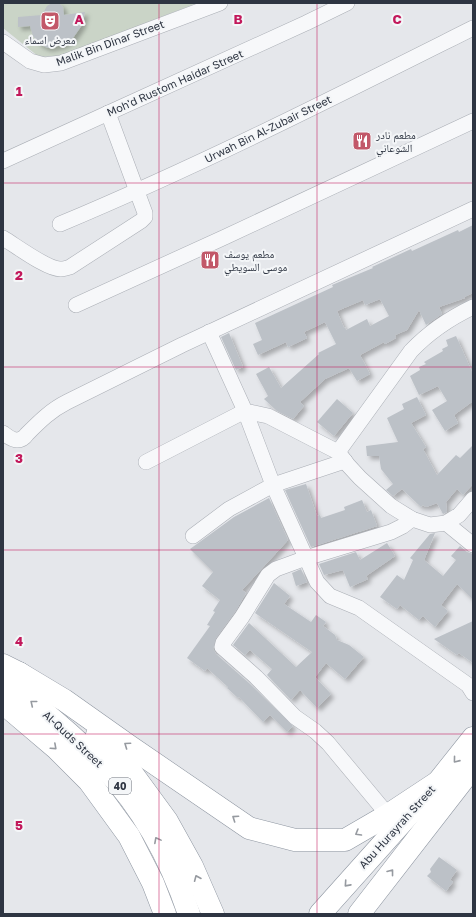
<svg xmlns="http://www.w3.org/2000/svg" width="476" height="917" font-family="'Golos Text','Noto Naskh Arabic',sans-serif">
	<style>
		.green { fill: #cad4c7 }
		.building { fill: #bcc1c7; fill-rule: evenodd; filter: url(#shadow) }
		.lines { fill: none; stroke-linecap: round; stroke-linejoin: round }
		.minor-casing { stroke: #aaaeb5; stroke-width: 16 }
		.highway-casing { stroke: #8d95a0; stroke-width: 23 }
		.minor { stroke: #f7f8fa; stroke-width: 15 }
		.highway { stroke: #fff; stroke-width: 22 }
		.oneway { stroke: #969aa0 }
		.grid { fill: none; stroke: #c2185b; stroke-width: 1; stroke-opacity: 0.55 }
		.labels { text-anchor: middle; stroke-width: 4; stroke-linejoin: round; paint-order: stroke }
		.shield { fill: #f4f6f8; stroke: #696f79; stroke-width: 1 }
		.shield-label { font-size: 10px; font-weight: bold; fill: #2e3542 }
		.poi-label { font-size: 11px; fill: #2e3542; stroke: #f4f6f8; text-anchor: start }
		.street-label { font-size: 11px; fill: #2e3542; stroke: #f4f6f8 }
		.grid-label { font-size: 13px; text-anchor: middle; font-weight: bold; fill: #c2185b; stroke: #f4f6f8; stroke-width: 4; stroke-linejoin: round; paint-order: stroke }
	</style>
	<defs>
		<filter id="shadow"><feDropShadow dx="3.5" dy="3.5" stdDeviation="2" flood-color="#0004"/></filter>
	</defs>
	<rect width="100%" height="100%" fill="#e5e7eb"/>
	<path class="green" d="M3 3H197L61 56 39 57 3 28Z"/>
	<g class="building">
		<path d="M52 3H59L63 7 64 15 85 12 82 25 73 38 63 45 48 48 39 44 33 36 30 26 18 27V17L42 15 47 6Z"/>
		<path d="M473 225V293L464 297 465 298 439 307 442 314 426 325 419 310 407 330 395 335 396 338 385 344 384 342 360 355 370 374 357 381 349 368 325 379 300 402 304 406 293 419 277 411 264 399 268 396 256 374 269 367 281 388 319 354 318 353 336 344 325 322 304 332 307 338 288 347 286 342 258 355 253 344 262 340 255 323 333 287 332 285 373 268 372 267 411 249 412 251 458 230 459 232ZM380 299 389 316 370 326 367 319 346 330 345 327 344 328 337 311 363 300 365 305Z"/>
		<path d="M229 333 243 367 236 370 221 337Z"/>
		<path d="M456 336 473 374V401L454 415 458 423 445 431 432 410 447 401 438 386 419 395 410 376 420 370 419 367 426 364 424 362 443 351 442 349 448 346 446 340Z"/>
		<path d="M417 397 426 415 411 423 426 447 423 449 437 475 456 455 460 458 473 445V484L463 495 457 489 446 502 447 512 443 514 437 503 426 507 423 505 421 507 402 489 393 496 386 490 393 484 381 469 379 456H367L366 446 398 442 387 418 404 409 402 404Z"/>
		<path d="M337 399 353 413 334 436 317 422Z"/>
		<path d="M306 484 317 516 320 515 321 518 345 510 344 507 362 500 367 512 371 510 377 526 311 547 285 490Z"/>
		<path d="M269 498 288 540 242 590 246 593 235 612 216 638 213 649 216 654 250 684 293 726 287 732 270 715 263 722 239 697 238 698 227 688 228 687 207 668 205 671 187 658 210 626 207 625 215 612 213 611 220 600 202 586 213 572 190 549 234 517Z"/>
		<path d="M435 533 424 560 443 576 456 560 451 556 460 546 467 552 473 554V600L457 584 441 605 448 611 435 627 423 616 419 620 400 605 397 609 380 597 397 575 404 580 413 560 410 558 430 534Z"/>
		<path d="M387 543 395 556 366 576 368 579 350 587 343 570 324 575 319 564 356 552 360 560Z"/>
		<path d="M301 569 307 582 296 586 292 573Z"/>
		<path d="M274 583 290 596 284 604 311 622 316 615 326 622 323 626 335 635 337 640 349 645 364 657 345 679 326 663 315 677 331 694 317 708 300 690 291 700 267 675 272 669 250 650 245 655 233 645 249 623 296 667 312 652 255 613Z"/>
		<path d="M473 621V663L459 653 457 655 434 639Z"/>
		<path d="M439 857 457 870 450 880 453 882 446 891 427 876 431 872 430 869Z"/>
	</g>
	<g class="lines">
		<g class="minor-casing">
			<g id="minor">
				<path d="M3 42 30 61 44 65 61 63 220 3"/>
				<path d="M3 161 306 23 347 3"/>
				<path d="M60 224C201 165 337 96 473 28"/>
				<path d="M3 238C15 245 48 270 61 269 63 269 67 268 70 267L141 221 145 217V213L108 113"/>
				<path d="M76 305 225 237 473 121"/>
				<path d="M209 332 245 411 268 416 338 452 348 465 360 478 391 506 412 519 430 525 446 523 459 515 473 499"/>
				<path d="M3 433C7 436 12 440 17 440 22 440 25 437 27 434 40 421 51 410 67 402L182 345 473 209"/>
				<path d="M338 452 411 351C429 332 450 318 473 307"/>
				<path d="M146 462 245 411 273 485 317 582 330 596 359 608 468 685 473 693"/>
				<path d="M446 523 473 545"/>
				<path d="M193 536 229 509 273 485 345 461"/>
				<path d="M388 815 328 743 315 731 295 717 256 677 222 647 223 643 242 617 268 575 276 569 306 558 391 532 403 526 412 519"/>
			</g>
		</g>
		<g class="highway-casing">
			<g id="highway">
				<path d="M3 665 19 673 31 682"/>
				<path d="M19 673 64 700 129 746 249 828 295 840H345L388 815 438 782"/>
				<path d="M3 679C38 707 73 735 104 767 144 809 171 860 189 914"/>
				<path d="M3 703 57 749 89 781 129 836 153 883 165 914"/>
				<path d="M97 735 126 765 167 821 192 866 213 914"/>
				<path d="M320 914 438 782 473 738"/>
				<path d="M359 914 473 767"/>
			</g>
		</g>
		<use href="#minor" class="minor"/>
		<use href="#highway" class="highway"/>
	</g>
	<defs><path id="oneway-chevron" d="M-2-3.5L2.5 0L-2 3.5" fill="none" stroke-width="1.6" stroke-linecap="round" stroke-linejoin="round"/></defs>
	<g class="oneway">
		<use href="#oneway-chevron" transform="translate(33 703) rotate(-141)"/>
		<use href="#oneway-chevron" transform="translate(127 745) rotate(-145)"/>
		<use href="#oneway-chevron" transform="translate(54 747) rotate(42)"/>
		<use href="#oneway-chevron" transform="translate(456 760) rotate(129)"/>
		<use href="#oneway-chevron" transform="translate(235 818) rotate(-146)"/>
		<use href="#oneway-chevron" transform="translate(358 833) rotate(150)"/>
		<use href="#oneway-chevron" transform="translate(157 840) rotate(-118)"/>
		<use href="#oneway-chevron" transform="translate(391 872) rotate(-52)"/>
		<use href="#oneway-chevron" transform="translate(197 878) rotate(-113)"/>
		<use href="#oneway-chevron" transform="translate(347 884) rotate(132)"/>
	</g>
	<path class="grid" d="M159 3V914M317 3V914M3 183H473M3 367H473M3 550H473M3 734H473"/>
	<defs>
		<g id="theatre-square" transform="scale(1)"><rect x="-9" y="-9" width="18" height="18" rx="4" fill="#c25869" stroke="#f4f6f8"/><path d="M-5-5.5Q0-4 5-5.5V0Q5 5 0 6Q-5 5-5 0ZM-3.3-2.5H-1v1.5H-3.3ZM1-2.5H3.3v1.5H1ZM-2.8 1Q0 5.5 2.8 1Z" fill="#fff"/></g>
		<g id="restaurant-square" transform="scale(1)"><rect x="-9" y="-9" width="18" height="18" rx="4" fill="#c25869" stroke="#f4f6f8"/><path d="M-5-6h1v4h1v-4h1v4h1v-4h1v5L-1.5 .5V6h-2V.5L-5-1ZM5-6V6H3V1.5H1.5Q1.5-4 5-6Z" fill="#fff"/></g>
	</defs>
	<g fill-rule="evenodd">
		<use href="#theatre-square" x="50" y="21"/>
		<use href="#restaurant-square" x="362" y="141"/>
		<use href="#restaurant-square" x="210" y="260"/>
	</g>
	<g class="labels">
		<rect class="shield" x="109" y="778" width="22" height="16" rx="3"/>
		<g class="shield-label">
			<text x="120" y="790">40</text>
		</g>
		<g class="poi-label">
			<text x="50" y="44" text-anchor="middle">معرض اسماء</text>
			<text x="376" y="139">مطعم نادر<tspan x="376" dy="13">الشوعاني</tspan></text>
			<text x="224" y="258">مطعم يوسف<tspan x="224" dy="13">موسى السويطي</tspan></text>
		</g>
		<g class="street-label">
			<text transform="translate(110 43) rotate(-20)" y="4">Malik Bin Dinar Street</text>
			<text transform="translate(175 83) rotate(-24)" y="4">Moh'd Rustom Haidar Street</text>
			<text transform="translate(268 129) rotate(-26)" y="4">Urwah Bin Al-Zubair Street</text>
			<text transform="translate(73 739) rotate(43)" y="4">Al-Quds Street</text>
			<text transform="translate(397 827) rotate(-48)" y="4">Abu Hurayrah Street</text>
		</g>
	</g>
	<g class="grid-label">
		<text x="79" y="24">A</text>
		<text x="238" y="24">B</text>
		<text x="397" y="24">C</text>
		<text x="19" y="96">1</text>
		<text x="19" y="280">2</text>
		<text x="19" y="463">3</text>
		<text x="19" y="646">4</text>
		<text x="19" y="830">5</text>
	</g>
	<rect width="476" height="917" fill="none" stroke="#2e3542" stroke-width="8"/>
</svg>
